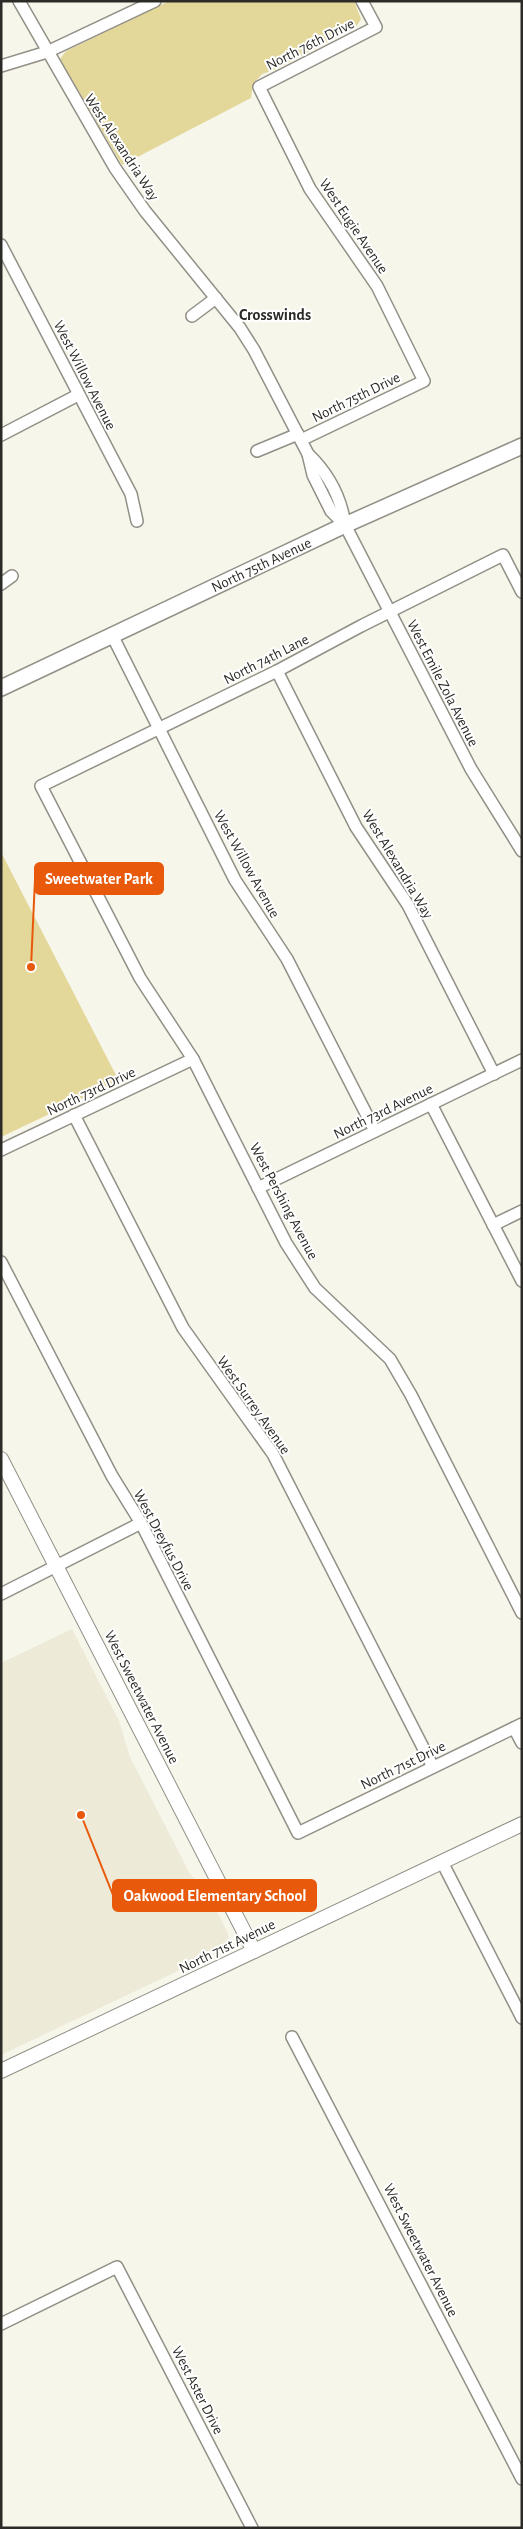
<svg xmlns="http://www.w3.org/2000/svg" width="523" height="2529" font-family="'Alegreya Sans',sans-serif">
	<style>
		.built { fill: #edead8 }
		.green { fill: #e3d799 }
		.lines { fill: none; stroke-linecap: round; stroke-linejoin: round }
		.minor-casing { stroke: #918f86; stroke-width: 14 }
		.tertiary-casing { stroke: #918f86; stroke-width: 16 }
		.secondary-casing { stroke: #918f86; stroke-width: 18 }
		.minor { stroke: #fff; stroke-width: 11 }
		.tertiary { stroke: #fff; stroke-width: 14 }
		.secondary { stroke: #fff; stroke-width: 15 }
		.labels { text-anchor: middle; stroke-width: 4; stroke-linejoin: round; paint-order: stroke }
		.street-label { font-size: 15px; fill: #2c2b27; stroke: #fff }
		.neighbourhood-label { font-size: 16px; font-weight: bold; fill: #2c2b27; stroke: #fff }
		.leader { fill: none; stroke: #e8590c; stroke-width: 2 }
		.callout-dot { fill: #e8590c; stroke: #fff; stroke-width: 2 }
		.callout { fill: #e8590c; stroke: #e8590c; stroke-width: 2 }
		.callout-label { font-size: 16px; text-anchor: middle; font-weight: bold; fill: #fff }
	</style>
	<rect width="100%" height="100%" fill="#f7f6eb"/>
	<path class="built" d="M72 1629 119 1721 130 1757 190 1874 206 1890 228 1933V1940L224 1949 1 2055V1663Z"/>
	<g class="green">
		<path d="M169 1H354L361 19 356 27 274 70 262 74 253 84 251 98 122 165 60 59 66 51Z"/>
		<path d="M1 852 119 1081 1 1137Z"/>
	</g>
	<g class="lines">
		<g class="minor-casing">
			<g id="minor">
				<path d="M19 1 115 168 145 211 240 328 254 350 308 454 313 475 331 511 345 525"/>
				<path d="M1 66 47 52 155 1"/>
				<path d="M1 245 131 494 137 521"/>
				<path d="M192 316 216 298"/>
				<path d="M1 435 78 395"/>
				<path d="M301 440 424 381 377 286 310 189 259 87 376 27 362 1"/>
				<path d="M257 451 298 434"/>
				<path d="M308 454C329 474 341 497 345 525L471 769 522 851"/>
				<path d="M1 584 12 576"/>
				<path d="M522 592 503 555 361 626 277 671 41 786 140 978 193 1059 286 1243 315 1288 390 1359 411 1395 522 1613"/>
				<path d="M112 635 235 880 287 959 375 1131"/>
				<path d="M277 671 356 827 408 905 494 1074"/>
				<path d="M431 1104 522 1281"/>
				<path d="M74 1115 183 1328 273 1454 433 1767"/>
				<path d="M1 1150 193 1059"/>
				<path d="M258 1188 522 1060"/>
				<path d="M493 1225 522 1211"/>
				<path d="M1 1262 112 1476 141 1523 298 1833 522 1724"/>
				<path d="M1 1594 141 1523"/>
				<path d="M514 1728 522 1743"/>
				<path d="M442 1862 522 2018"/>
				<path d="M292 2037 522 2479"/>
				<path d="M1 2324 117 2267 252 2528"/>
			</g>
		</g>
		<g class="tertiary-casing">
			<g id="tertiary">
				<path d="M1 1459 254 1951"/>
				<path d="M1 2071 522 1824"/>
			</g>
		</g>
		<g class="secondary-casing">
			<g id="secondary">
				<path id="s1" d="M1 688 345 525 522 446"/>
			</g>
		</g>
		<use href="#minor" class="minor"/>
		<use href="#tertiary" class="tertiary"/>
		<use href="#secondary" class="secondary"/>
	</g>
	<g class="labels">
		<g class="street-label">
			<text transform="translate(310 44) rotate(-27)" y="5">North 76th Drive</text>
			<text transform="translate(122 147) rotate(57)" y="5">West Alexandria Way</text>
			<text transform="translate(354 226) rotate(56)" y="5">West Eugie Avenue</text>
			<text transform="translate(85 375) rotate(63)" y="5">West Willow Avenue</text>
			<text transform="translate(356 397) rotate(-26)" y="5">North 75th Drive</text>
			<text dy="5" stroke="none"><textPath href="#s1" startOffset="288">North 75th Avenue</textPath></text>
			<text transform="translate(266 659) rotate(-27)" y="5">North 74th Lane</text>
			<text transform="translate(443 683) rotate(63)" y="5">West Emile Zola Avenue</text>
			<text transform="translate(247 864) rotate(61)" y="5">West Willow Avenue</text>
			<text transform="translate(398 864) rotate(59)" y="5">West Alexandria Way</text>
			<text transform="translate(91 1091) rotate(-25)" y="5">North 73rd Drive</text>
			<text transform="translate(383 1111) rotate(-26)" y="5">North 73rd Avenue</text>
			<text transform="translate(284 1201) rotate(62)" y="5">West Pershing Avenue</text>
			<text transform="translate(254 1405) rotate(55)" y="5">West Surrey Avenue</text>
			<text transform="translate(164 1540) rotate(62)" y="5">West Dreyfus Drive</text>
			<text transform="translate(142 1697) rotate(63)" y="5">West Sweetwater Avenue</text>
			<text transform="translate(403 1765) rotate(-26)" y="5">North 71st Drive</text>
			<text transform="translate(227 1946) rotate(-26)" y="5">North 71st Avenue</text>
			<text transform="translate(421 2250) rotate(63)" y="5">West Sweetwater Avenue</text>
			<text transform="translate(198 2390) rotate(63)" y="5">West Aster Drive</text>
		</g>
		<g class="neighbourhood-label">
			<text x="275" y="320">Crosswinds</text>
		</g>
	</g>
	<path class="leader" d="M31 967L35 879M81 1815L113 1895"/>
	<g class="callout-dot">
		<circle cx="31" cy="967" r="5"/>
		<circle cx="81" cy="1815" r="5"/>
	</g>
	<g class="callout">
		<rect x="35" y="863" width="128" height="31" rx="5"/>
		<rect x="113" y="1880" width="203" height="31" rx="5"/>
	</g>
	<g class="callout-label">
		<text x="99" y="884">Sweetwater Park</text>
		<text x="215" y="1901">Oakwood Elementary School</text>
	</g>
	<rect width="523" height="2529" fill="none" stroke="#2c2b27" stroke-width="5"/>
</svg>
